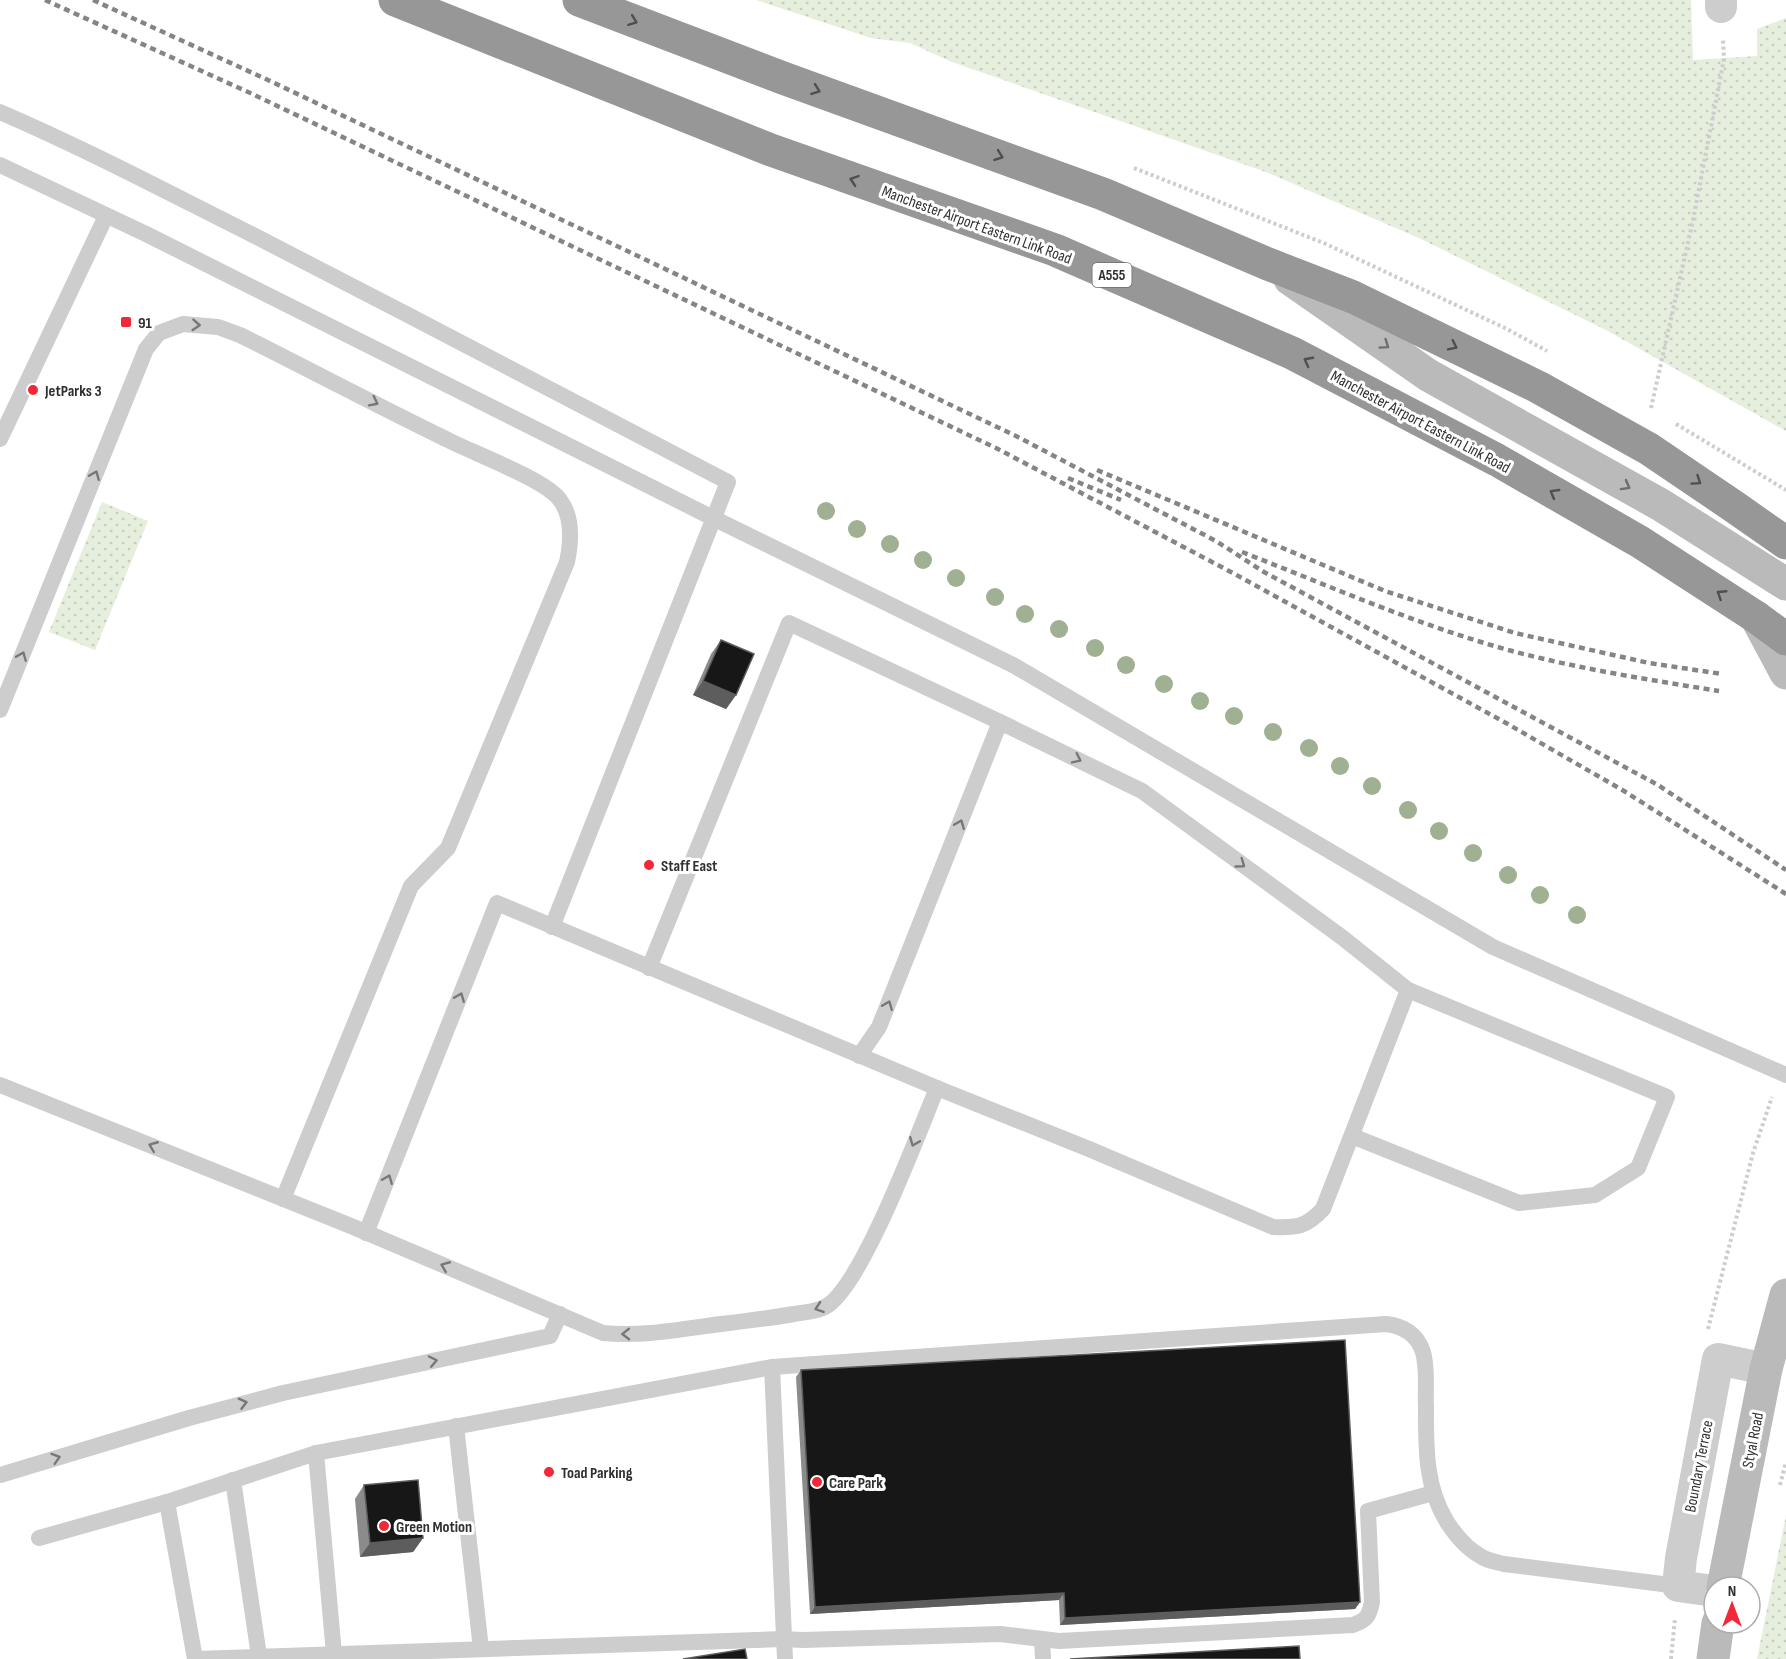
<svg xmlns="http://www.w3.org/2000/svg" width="1786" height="1659" font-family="'Sofia Sans Condensed',sans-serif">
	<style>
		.grass { fill: url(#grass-dots) }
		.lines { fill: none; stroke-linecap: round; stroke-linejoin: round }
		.path { stroke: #cdcdcd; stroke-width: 4; stroke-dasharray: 3 3; stroke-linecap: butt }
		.lane { stroke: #cdcdcd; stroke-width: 16 }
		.street { stroke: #cdcdcd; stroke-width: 32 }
		.secondary { stroke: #bababa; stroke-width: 33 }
		.highway { stroke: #979797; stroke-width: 33 }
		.rail { stroke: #858585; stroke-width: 4.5; stroke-dasharray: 6 4.5; stroke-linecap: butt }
		.tree { fill: #a0b092 }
		.wall { fill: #8b8b8b }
		.shaded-wall { fill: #5d5d5d }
		.building { fill: #171717; stroke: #5d5d5d; stroke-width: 1.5 }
		.oneway { stroke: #4f4f4f }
		.oneway2 { stroke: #777 }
		.oneway3 { stroke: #6e6e6e }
		.poi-dot { fill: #f22737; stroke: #fff; stroke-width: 2 }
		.labels { text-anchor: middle; stroke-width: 6; stroke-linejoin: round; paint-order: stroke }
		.shield { fill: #fff; stroke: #6e6e6e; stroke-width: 1.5 }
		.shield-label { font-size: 15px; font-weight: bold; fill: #303030 }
		.street-label { font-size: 16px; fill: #303030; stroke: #fff }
		.poi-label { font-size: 16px; font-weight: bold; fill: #303030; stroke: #fff; text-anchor: start }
	</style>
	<defs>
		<pattern id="grass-dots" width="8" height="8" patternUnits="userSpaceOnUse" patternTransform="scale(1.5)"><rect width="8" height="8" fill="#e6eedd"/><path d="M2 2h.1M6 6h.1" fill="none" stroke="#c6ccbe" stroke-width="1.8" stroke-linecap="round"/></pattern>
	</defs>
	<rect width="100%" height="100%" fill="#fff"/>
	<g class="grass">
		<path d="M756 0H1691L1693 60 1757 56V29L1786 18V431L1606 330 1421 239 1266 172 952 62 910 43 871 38Z"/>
		<path d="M102 502 148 521 95 650 49 632Z"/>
		<path d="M1786 1515V1659H1757Z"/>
	</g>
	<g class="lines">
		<g class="path">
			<path d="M1134 168 1326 244 1507 329 1547 351"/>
			<path d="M1651 408 1693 220 1724 59 1723 39"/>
			<path d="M1676 424 1786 490"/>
			<path d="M1708 1329 1753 1153 1772 1097"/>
			<path d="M1780 1485 1786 1462"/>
			<path d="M1753 1623 1758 1595"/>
			<path d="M1671 1659 1675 1618"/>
		</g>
		<g class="lane">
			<path d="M0 112C86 149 169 193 253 235 412 316 569 400 728 482L552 927"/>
			<path d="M0 165 146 234 713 518 1013 665 1493 947 1786 1075"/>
			<path d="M0 439 106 216"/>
			<path d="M0 710 146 349 159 333 183 324 218 327 240 335C310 370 378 406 448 440 473 453 546 480 560 500 573 517 571 543 567 562L448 848 411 886 283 1199"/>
			<path d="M649 968 789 623 1000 722"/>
			<path d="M0 1085 351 1226 603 1333C642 1337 682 1329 721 1324 746 1321 770 1318 794 1314 804 1312 816 1312 825 1307 861 1289 919 1131 937 1088"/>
			<path d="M1352 1136 1519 1203 1595 1195 1638 1168 1667 1097 1408 990"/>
			<path d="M366 1233 497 903 937 1088 1089 1149 1273 1227C1297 1228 1306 1227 1323 1209L1408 990 1343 938 1142 791 1000 722 879 1027 859 1056"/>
			<path d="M772 1367 785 1659"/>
			<path d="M456 1426 481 1649"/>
			<path d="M316 1453 334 1654"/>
			<path d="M0 1475 189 1418 283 1393 550 1336 560 1314"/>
			<path d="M233 1480 259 1656"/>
			<path d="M167 1502 195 1659 783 1639 803 1640 1000 1634 1059 1641 1353 1625C1367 1620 1369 1616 1372 1602L1368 1511 1433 1493"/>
			<path d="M39 1538 167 1502 316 1453 772 1367 1386 1324C1404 1326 1417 1334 1423 1352 1428 1369 1425 1390 1426 1407 1426 1448 1425 1486 1447 1522 1456 1536 1467 1549 1482 1557 1488 1561 1497 1562 1504 1564L1678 1586"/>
			<path d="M1042 1639 1043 1659"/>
		</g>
		<g class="street">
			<path d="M1721 7V0"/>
			<path d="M1714 1591 1678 1586 1681 1558 1718 1359 1766 1369"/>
		</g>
		<g class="secondary">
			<path d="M1290 279 1428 375 1661 505 1786 584"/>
			<path d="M1756 617 1786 673"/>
			<path d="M1723 1587 1766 1369 1786 1295"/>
			<path d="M1713 1659 1718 1623"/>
		</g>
		<g class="highway">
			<path d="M395 0 771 150 1055 250 1292 353 1497 460 1640 542 1756 617 1786 639"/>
			<path d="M579 0 783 78 1103 194 1268 264 1353 297 1538 387 1649 449 1736 508 1786 543"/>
		</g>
		<g class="rail">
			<path d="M45 0 248 92 996 448 1231 572 1506 723 1624 791 1786 894"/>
			<path d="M93 0 268 80 1016 436 1216 541 1264 572 1658 785 1786 870"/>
			<path d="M1097 470 1385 591 1515 633 1649 663 1722 674"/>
			<path d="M1068 478 1121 500"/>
			<path d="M1242 552C1332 587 1420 626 1512 651 1580 669 1650 680 1719 691"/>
		</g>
	</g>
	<g class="tree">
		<circle cx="826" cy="511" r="9"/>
		<circle cx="857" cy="529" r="9"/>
		<circle cx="890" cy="544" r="9"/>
		<circle cx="923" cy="560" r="9"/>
		<circle cx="956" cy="578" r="9"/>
		<circle cx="995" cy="597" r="9"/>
		<circle cx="1025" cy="614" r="9"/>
		<circle cx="1059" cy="629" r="9"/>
		<circle cx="1095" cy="648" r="9"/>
		<circle cx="1126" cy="665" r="9"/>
		<circle cx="1164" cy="684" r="9"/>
		<circle cx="1200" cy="701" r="9"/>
		<circle cx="1234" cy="716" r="9"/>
		<circle cx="1273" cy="732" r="9"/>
		<circle cx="1309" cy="748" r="9"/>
		<circle cx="1340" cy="766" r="9"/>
		<circle cx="1372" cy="786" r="9"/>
		<circle cx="1408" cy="810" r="9"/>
		<circle cx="1439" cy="831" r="9"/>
		<circle cx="1473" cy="853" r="9"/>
		<circle cx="1508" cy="875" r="9"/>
		<circle cx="1540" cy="895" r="9"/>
		<circle cx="1577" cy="915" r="9"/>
	</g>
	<g class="wall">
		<path d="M721 640 736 695 726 709 693 695 711 654Z"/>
		<path d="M801 1370 1360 1602 1355 1609 1060 1625 1059 1600 810 1614 796 1377Z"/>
		<path d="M364 1485 423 1538 413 1552 360 1557 355 1499Z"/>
	</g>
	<g class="shaded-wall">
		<path d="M703 681 736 695 726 709 693 695Z"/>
		<path d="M423 1538 413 1552 360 1557 370 1543Z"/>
		<path d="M1064 1593 1059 1600 810 1614 815 1607Z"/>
		<path d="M1360 1602 1355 1609 1060 1625 1065 1618Z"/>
	</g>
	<g class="building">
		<path d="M721 640 754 654 736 695 703 681Z"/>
		<path d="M1345 1340 1360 1602 1065 1618 1064 1593 815 1607 801 1370Z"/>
		<path d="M418 1480 423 1538 370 1543 364 1485Z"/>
		<path d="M1299 1646 1300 1659H1070Z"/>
		<path d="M745 1649 747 1659H683Z"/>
	</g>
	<defs><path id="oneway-chevron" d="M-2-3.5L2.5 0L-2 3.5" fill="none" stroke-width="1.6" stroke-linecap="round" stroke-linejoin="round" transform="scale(1.5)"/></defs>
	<g class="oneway">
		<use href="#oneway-chevron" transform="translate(633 21) rotate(21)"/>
		<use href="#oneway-chevron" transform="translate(816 90) rotate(20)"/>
		<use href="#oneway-chevron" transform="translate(999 156) rotate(20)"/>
		<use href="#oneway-chevron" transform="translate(854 180) rotate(-161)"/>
		<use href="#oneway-chevron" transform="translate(1453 346) rotate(26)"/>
		<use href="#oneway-chevron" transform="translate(1308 361) rotate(-152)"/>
		<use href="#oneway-chevron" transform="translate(1697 481) rotate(34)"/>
		<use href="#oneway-chevron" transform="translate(1554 493) rotate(-150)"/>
		<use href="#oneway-chevron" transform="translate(1721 594) rotate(-147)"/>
	</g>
	<g class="oneway2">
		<use href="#oneway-chevron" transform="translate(196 325) rotate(4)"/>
		<use href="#oneway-chevron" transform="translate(374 402) rotate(27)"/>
		<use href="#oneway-chevron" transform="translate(95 475) rotate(-68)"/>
		<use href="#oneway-chevron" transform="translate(22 656) rotate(-68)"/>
		<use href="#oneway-chevron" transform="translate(1077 759) rotate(26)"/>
		<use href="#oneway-chevron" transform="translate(960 824) rotate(-68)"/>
		<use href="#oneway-chevron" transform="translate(1241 864) rotate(36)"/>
		<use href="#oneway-chevron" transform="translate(460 997) rotate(-68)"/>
		<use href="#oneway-chevron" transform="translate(888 1005) rotate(-68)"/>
		<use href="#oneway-chevron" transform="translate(914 1142) rotate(112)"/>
		<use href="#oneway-chevron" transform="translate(153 1146) rotate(-158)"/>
		<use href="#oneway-chevron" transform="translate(388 1179) rotate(-68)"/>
		<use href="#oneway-chevron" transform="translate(445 1266) rotate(-158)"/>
		<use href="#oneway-chevron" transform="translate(819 1308) rotate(161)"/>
		<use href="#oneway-chevron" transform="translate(626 1334) rotate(179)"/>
		<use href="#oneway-chevron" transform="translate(433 1361) rotate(-12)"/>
		<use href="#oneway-chevron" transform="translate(243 1403) rotate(-15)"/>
		<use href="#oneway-chevron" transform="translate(56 1458) rotate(-17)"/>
	</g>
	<g class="oneway3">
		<use href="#oneway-chevron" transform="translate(1385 345) rotate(35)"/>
		<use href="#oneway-chevron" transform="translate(1626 486) rotate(29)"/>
	</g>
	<g class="poi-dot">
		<rect x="120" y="316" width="12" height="12" rx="3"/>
		<circle cx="33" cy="390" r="6"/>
		<circle cx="649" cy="865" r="6"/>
		<circle cx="549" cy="1472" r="6"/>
		<circle cx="817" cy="1482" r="6"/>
		<circle cx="384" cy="1526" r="6"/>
	</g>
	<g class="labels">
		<rect class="shield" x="1092.5" y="263" width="39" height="24" rx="4.5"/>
		<g class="shield-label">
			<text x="1112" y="280">A555</text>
		</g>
		<g class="street-label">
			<text transform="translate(977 224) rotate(20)" y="6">Manchester Airport Eastern Link Road</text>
			<text transform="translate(1421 421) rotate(28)" y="6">Manchester Airport Eastern Link Road</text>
			<text transform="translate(1752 1440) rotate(-79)" y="6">Styal Road</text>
			<text transform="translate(1698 1466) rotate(-79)" y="6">Boundary Terrace</text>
		</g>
		<g class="poi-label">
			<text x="138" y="328">91</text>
			<text x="45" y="396">JetParks 3</text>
			<text x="661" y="871">Staff East</text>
			<text x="561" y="1478">Toad Parking</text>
			<text x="829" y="1488">Care Park</text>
			<text x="396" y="1532">Green Motion</text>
		</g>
	</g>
	<g transform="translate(1732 1605)"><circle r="28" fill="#ffffff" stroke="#acacac" stroke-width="1.5"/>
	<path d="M0-4.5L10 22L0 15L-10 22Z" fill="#f22737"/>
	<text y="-9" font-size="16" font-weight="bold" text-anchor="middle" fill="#303030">N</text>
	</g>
</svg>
